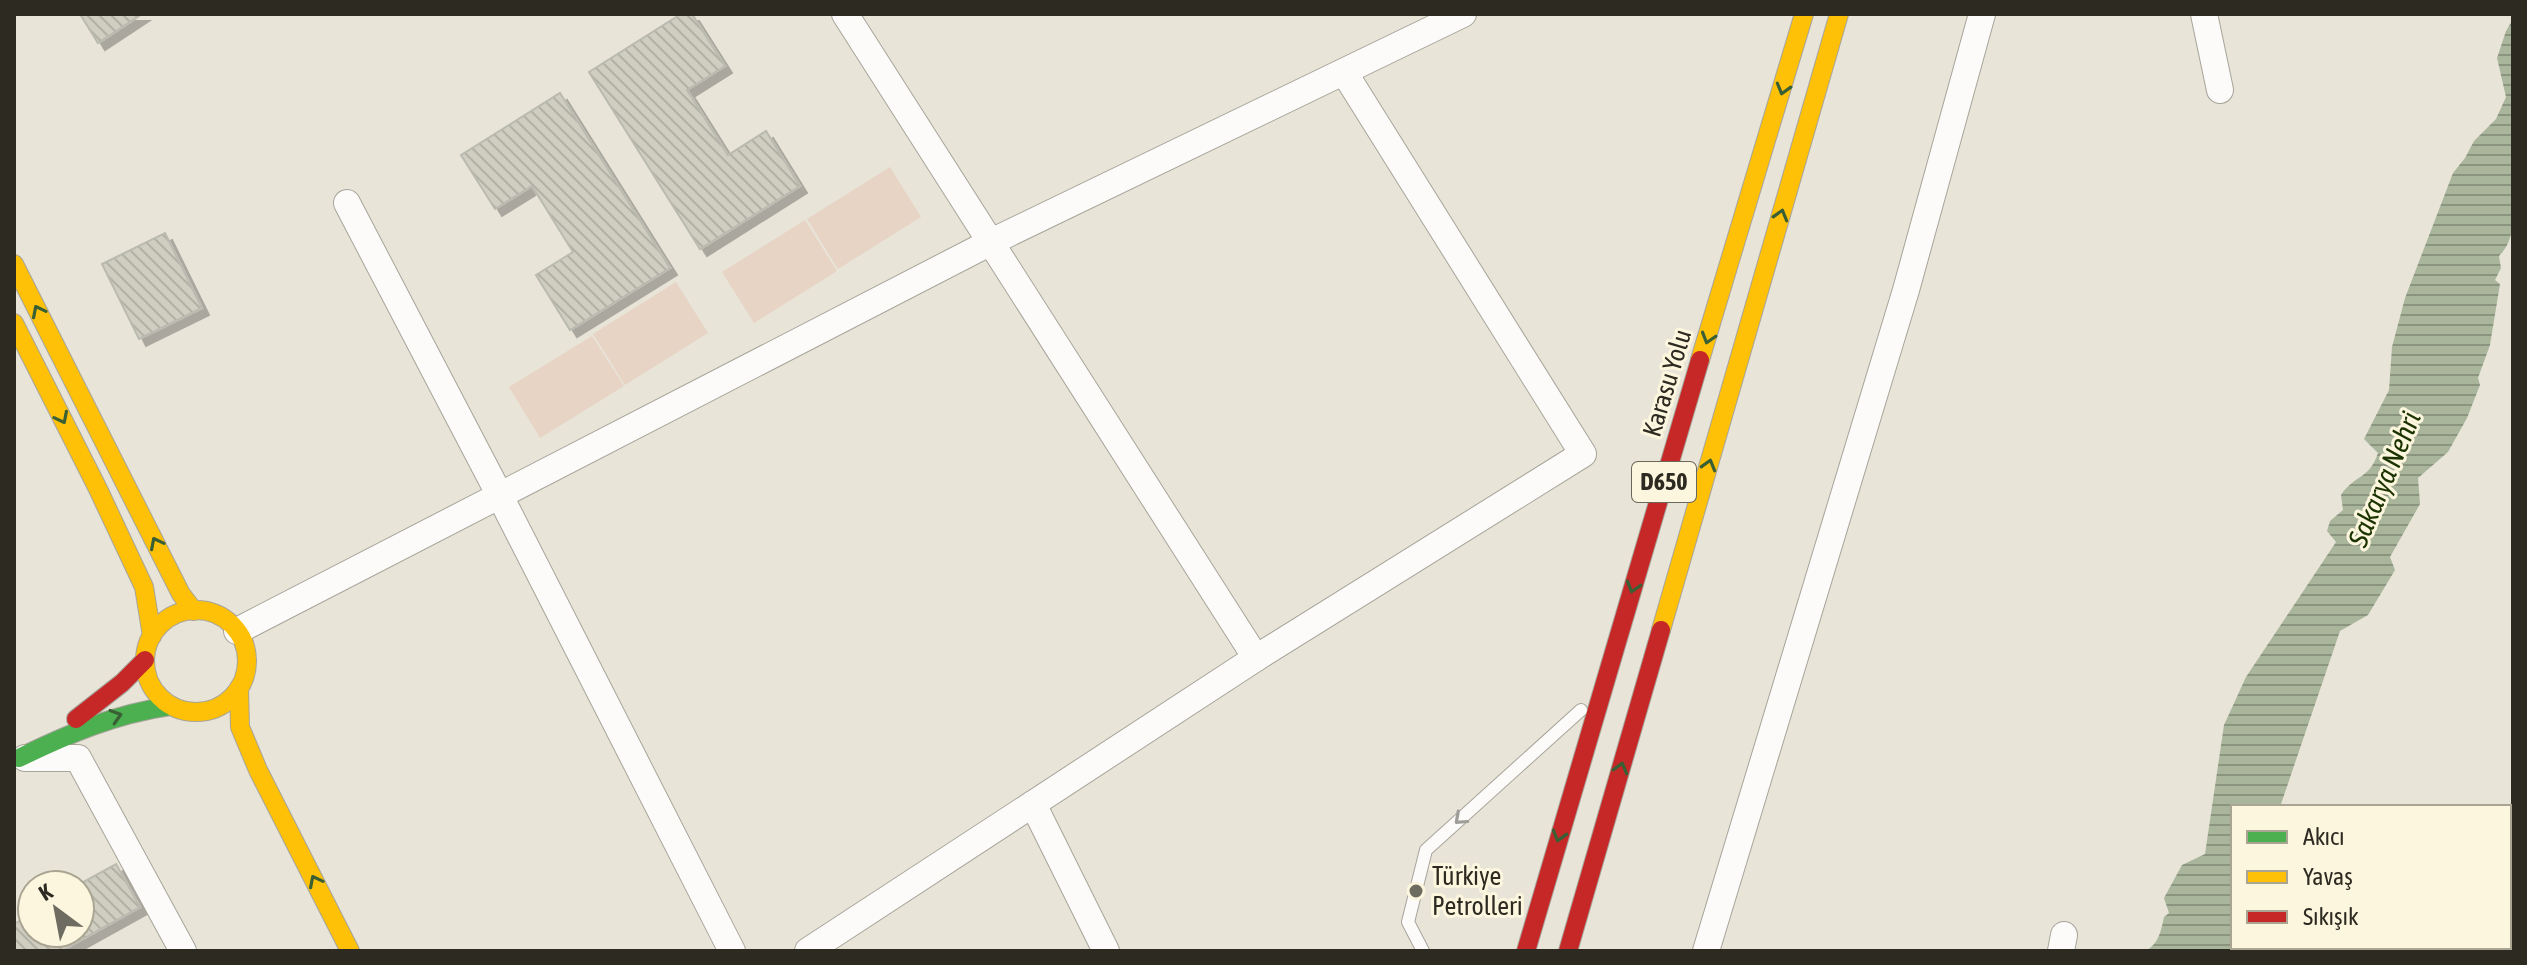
<svg xmlns="http://www.w3.org/2000/svg" width="2527" height="965" font-family="'Asap Condensed',sans-serif">
	<style>
		.garden { fill: #e7d4c5 }
		.water { fill: url(#water-rules) }
		.building { fill: url(#building-back-hatch); stroke: #bbbab0; stroke-width: 2; filter: url(#shadow) }
		.lines { fill: none; stroke-linecap: round; stroke-linejoin: round }
		.lane-casing { stroke: #a7a49a; stroke-width: 14 }
		.street-casing { stroke: #a7a49a; stroke-width: 28 }
		.fast-casing { stroke: #a7a49a; stroke-width: 20 }
		.slow-casing { stroke: #a7a49a; stroke-width: 20 }
		.jam-casing { stroke: #a7a49a; stroke-width: 20 }
		.lane { stroke: #fcfbf9; stroke-width: 12 }
		.street { stroke: #fcfbf9; stroke-width: 26 }
		.fast { stroke: #4caf50; stroke-width: 18 }
		.slow { stroke: #ffc107; stroke-width: 18 }
		.jam { stroke: #c62828; stroke-width: 18 }
		.oneway { stroke: #395f34 }
		.oneway2 { stroke: #9f9d98 }
		.poi-dot { fill: #6e6b61; stroke: #fdf6de; stroke-width: 3 }
		.labels { text-anchor: middle; stroke-width: 6; stroke-linejoin: round; paint-order: stroke }
		.shield { fill: #fdf6de; stroke: #6b675a; stroke-width: 2 }
		.shield-label { font-size: 24px; font-weight: bold; fill: #2d2a21 }
		.street-label { font-size: 26px; fill: #2d2a21; stroke: #fdf6de }
		.poi-label { font-size: 26px; fill: #2d2a21; stroke: #fdf6de; text-anchor: start }
		.water-label { font-size: 28px; font-style: italic; fill: #1b3301; stroke: #fdf6de }
	</style>
	<defs>
		<pattern id="water-rules" width="6" height="5" patternUnits="userSpaceOnUse" patternTransform="scale(2)"><rect width="6" height="5" fill="#aab69c"/><path d="M0 2.5h6" fill="none" stroke="#8b947f"/></pattern>
		<pattern id="building-back-hatch" width="6" height="6" patternUnits="userSpaceOnUse" patternTransform="scale(2)"><rect width="6" height="6" fill="#cfcec1"/><path d="M-1 5l2 2M0 0l6 6M5-1l2 2" fill="none" stroke="#b2b1a6"/></pattern>
		<filter id="shadow"><feDropShadow dx="7" dy="7" stdDeviation="0" flood-color="#0004"/></filter>
	</defs>
	<rect width="100%" height="100%" fill="#e8e4d8"/>
	<g class="garden">
		<path d="M890 167 921 217 838 269 807 219Z"/>
		<path d="M805 220 837 271 754 323 722 272Z"/>
		<path d="M676 282 708 333 625 385 593 334Z"/>
		<path d="M592 336 624 386 540 438 509 387Z"/>
	</g>
	<path class="water" d="M2513 19V199L2511 202C2515 220 2513 243 2499 256L2501 268 2495 280 2500 284 2490 345 2478 378 2480 385 2467 418 2448 452 2418 478 2420 504 2390 557 2395 570 2368 615 2340 631 2280 807H2233V947H2251V950L2146 951C2159 943 2161 931 2164 917L2169 913 2164 898 2182 865 2205 854 2224 725 2246 677 2336 542 2327 531 2330 521 2343 510 2341 495C2355 474 2369 480 2378 453L2364 439 2389 390 2392 347 2405 298 2453 173 2465 158 2474 141 2496 119 2506 97 2497 58 2506 31Z"/>
	<g class="building">
		<path d="M80 14H142L98 43Z"/>
		<path d="M681 14H692L725 66 687 90 728 155 766 131 800 186 700 249 589 72Z"/>
		<path d="M560 93 670 268 570 330 536 275 573 252 532 186 495 209 461 155Z"/>
		<path d="M165 233 202 308 139 339 102 264Z"/>
		<path d="M116 864 140 907 61 951H14V924L32 914V933H80V887L83 885H78Z"/>
	</g>
	<g class="lines">
		<g class="lane-casing">
			<path id="lane" d="M1423 951 1408 922 1426 850 1581 710"/>
		</g>
		<g class="street-casing">
			<g id="street">
				<path d="M845 14 1256 658"/>
				<path d="M2204 14 2220 90"/>
				<path d="M347 203 499 494 732 951"/>
				<path d="M237 631 991 242 1463 14"/>
				<path d="M25 758H78L183 951"/>
				<path d="M1033 804 1106 951"/>
				<path d="M808 951 1256 658 1583 454 1344 72"/>
				<path d="M1706 951 1906 290 1982 14"/>
				<path d="M2061 951 2064 935"/>
			</g>
		</g>
		<g class="fast-casing">
			<path id="fast" d="M19 758C68 734 115 714 170 706"/>
		</g>
		<g class="slow-casing">
			<g id="slow">
				<path d="M14 264 181 594 194 611"/>
				<path d="M14 323 98 489 144 587 152 636"/>
				<path d="M1700 360 1804 14"/>
				<circle cx="196" cy="661" r="51"/>
				<path d="M1661 630 1839 14"/>
				<path d="M239 688 240 727 258 770 350 951"/>
			</g>
		</g>
		<g class="jam-casing">
			<g id="jam">
				<path d="M76 719 122 683 145 660"/>
				<path d="M1526 951 1700 360"/>
				<path d="M1568 951 1661 630"/>
			</g>
		</g>
		<use href="#lane" class="lane"/>
		<use href="#street" class="street"/>
		<use href="#fast" class="fast"/>
		<use href="#slow" class="slow"/>
		<use href="#jam" class="jam"/>
	</g>
	<defs><path id="oneway-chevron" d="M-2-3.5L2.5 0L-2 3.5" fill="none" stroke-width="1.6" stroke-linecap="round" stroke-linejoin="round" transform="scale(2)"/></defs>
	<g class="oneway">
		<use href="#oneway-chevron" transform="translate(1783 89) rotate(106)"/>
		<use href="#oneway-chevron" transform="translate(1781 215) rotate(-74)"/>
		<use href="#oneway-chevron" transform="translate(38 311) rotate(-117)"/>
		<use href="#oneway-chevron" transform="translate(1708 338) rotate(107)"/>
		<use href="#oneway-chevron" transform="translate(62 418) rotate(63)"/>
		<use href="#oneway-chevron" transform="translate(1709 465) rotate(-74)"/>
		<use href="#oneway-chevron" transform="translate(156 543) rotate(-117)"/>
		<use href="#oneway-chevron" transform="translate(1633 587) rotate(107)"/>
		<use href="#oneway-chevron" transform="translate(116 716) rotate(-17)"/>
		<use href="#oneway-chevron" transform="translate(1621 768) rotate(-74)"/>
		<use href="#oneway-chevron" transform="translate(1559 836) rotate(106)"/>
		<use href="#oneway-chevron" transform="translate(315 881) rotate(-117)"/>
	</g>
	<use class="oneway2" href="#oneway-chevron" transform="translate(1460 819) rotate(138)"/>
	<circle class="poi-dot" cx="1416" cy="891" r="8"/>
	<g class="labels">
		<rect class="shield" x="1632" y="462" width="64" height="40" rx="6"/>
		<g class="shield-label">
			<text x="1664" y="490">D650</text>
		</g>
		<g class="street-label">
			<text transform="translate(1667 383) rotate(-73)" y="9">Karasu Yolu</text>
		</g>
		<g class="poi-label">
			<text x="1432" y="885">Türkiye<tspan x="1432" dy="30">Petrolleri</tspan></text>
		</g>
		<g class="water-label">
			<text transform="translate(2384 479) rotate(-67)" y="10">Sakarya Nehri</text>
		</g>
	</g>
	<rect width="2527" height="965" fill="none" stroke="#2d2a21" stroke-width="32"/>
	<rect x="2231" y="805" width="280" height="144" fill="#fdf6de" stroke="#aaa492" stroke-width="2"/>
	<rect x="2247" y="831" width="40" height="12" fill="#4caf50" stroke="#aaa492" stroke-width="2"/>
	<text x="2303" y="845" font-size="24" fill="#2d2a21">Akıcı</text>
	<rect x="2247" y="871" width="40" height="12" fill="#ffc107" stroke="#aaa492" stroke-width="2"/>
	<text x="2303" y="885" font-size="24" fill="#2d2a21">Yavaş</text>
	<rect x="2247" y="911" width="40" height="12" fill="#c62828" stroke="#aaa492" stroke-width="2"/>
	<text x="2303" y="925" font-size="24" fill="#2d2a21">Sıkışık</text>
	<g transform="translate(56 909) rotate(328)"><circle r="38" fill="#fdf6de" stroke="#aaa492" stroke-width="2"/>
	<path d="M0-6L14 30L0 20L-14 30Z" fill="#6e6b61"/>
	<text y="-12" font-size="22" font-weight="bold" text-anchor="middle" fill="#2d2a21">K</text>
	</g>
</svg>
